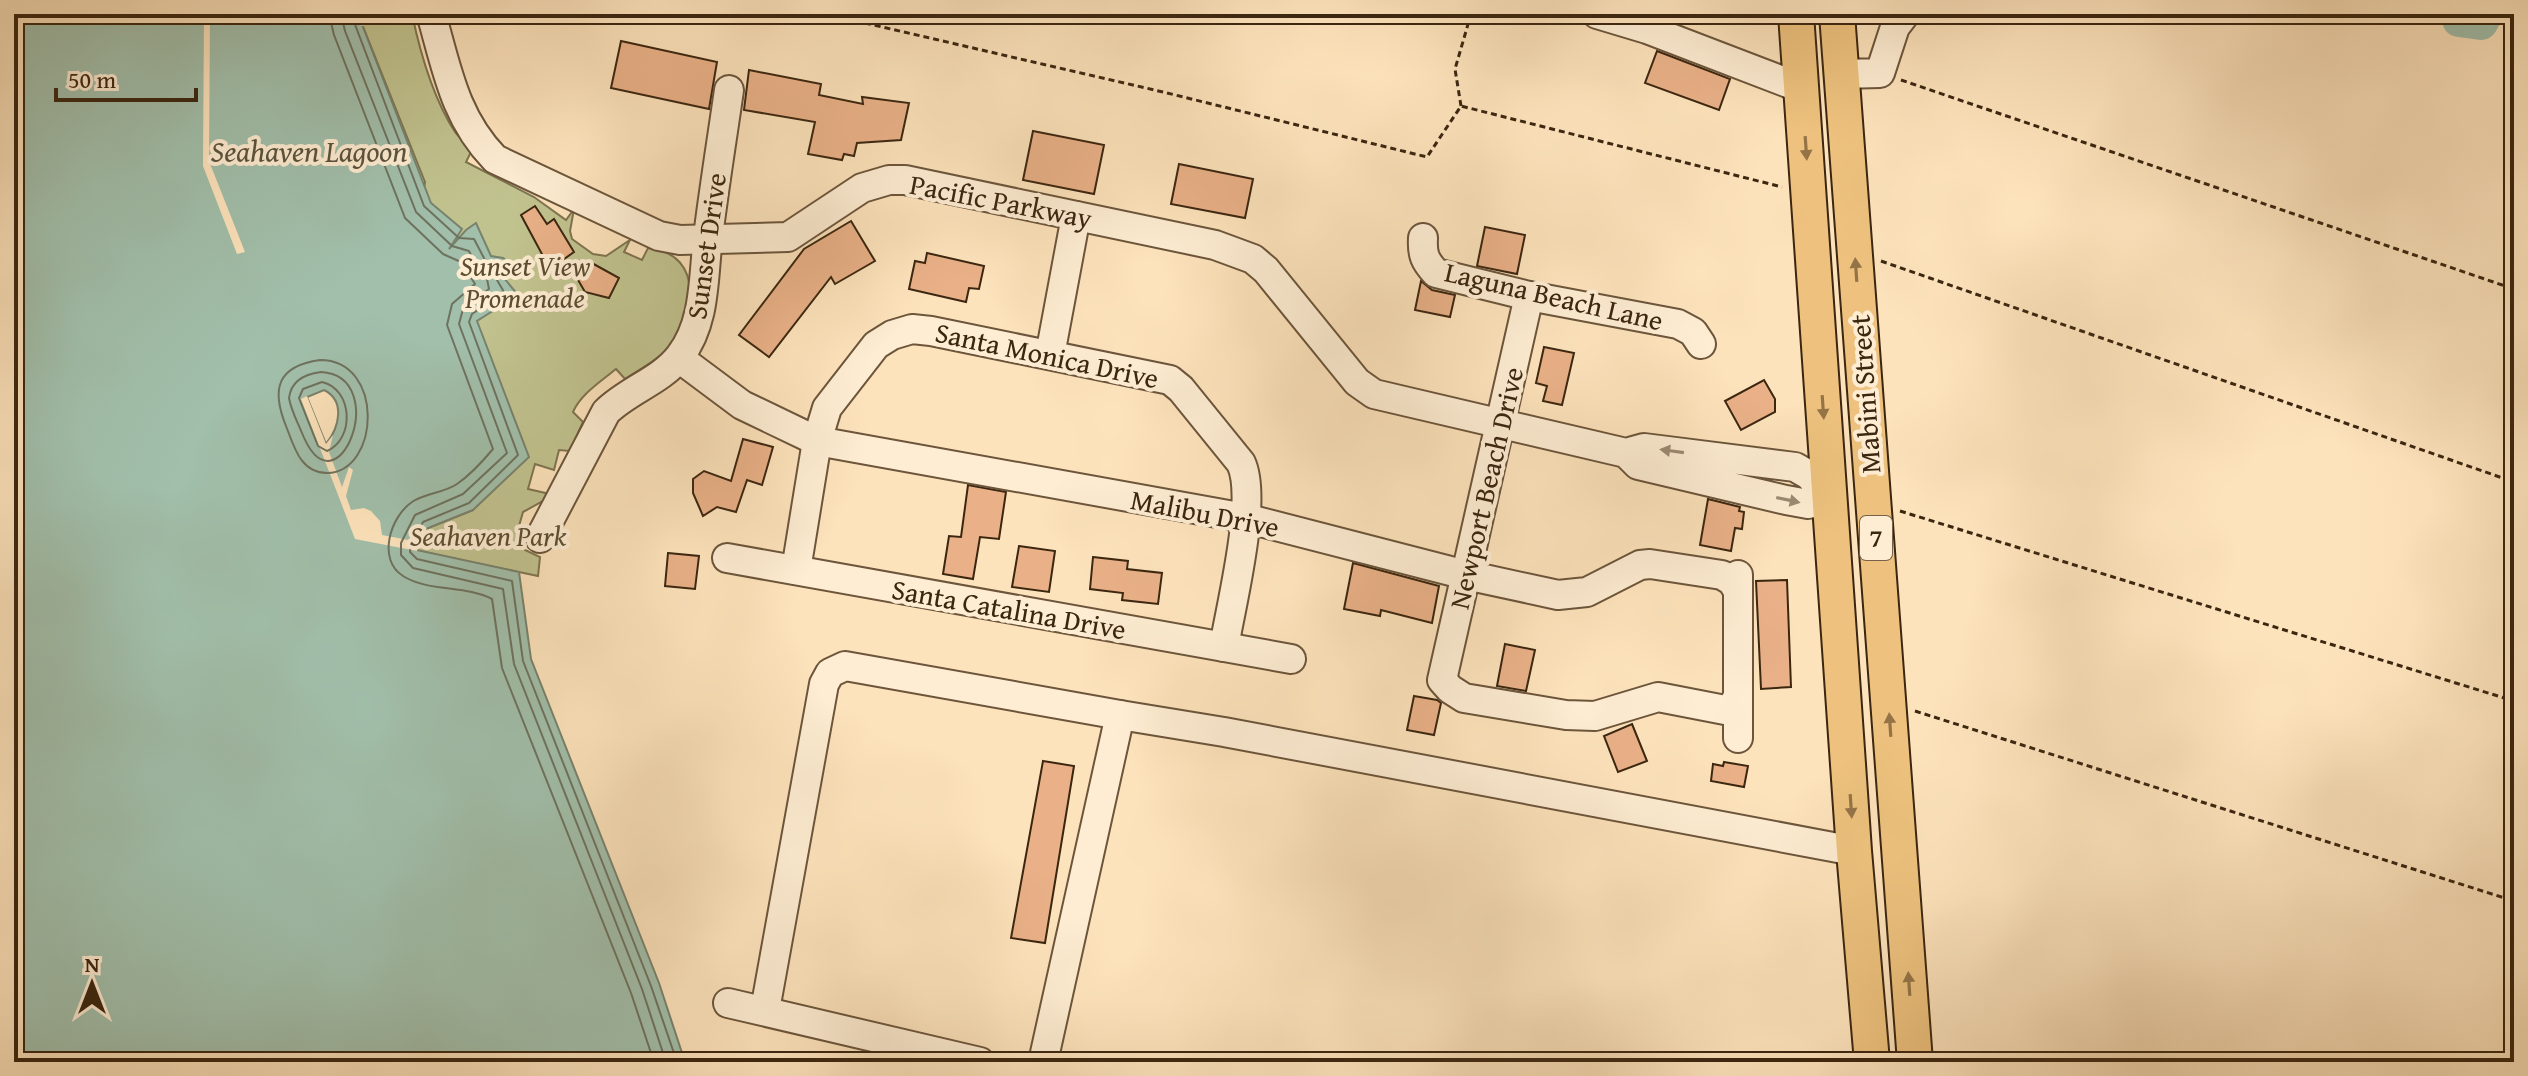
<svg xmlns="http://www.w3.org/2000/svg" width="2528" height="1076" font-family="'Gentium Book Plus',serif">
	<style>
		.green { fill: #c1c38f; stroke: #7e7450; stroke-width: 2 }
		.water { fill: #a1bfab; stroke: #78826d; stroke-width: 2; fill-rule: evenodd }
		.pier { fill: #fde3bc }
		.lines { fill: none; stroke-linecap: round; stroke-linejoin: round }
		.shore { stroke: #6e725e; stroke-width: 2 }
		.river { stroke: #a1bfab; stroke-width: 34 }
		.building { fill: #eab188; stroke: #3b2610; stroke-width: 2 }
		.minor-casing { stroke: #6c553b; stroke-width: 32 }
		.major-casing { stroke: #3b2610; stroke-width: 38 }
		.path { stroke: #3b2610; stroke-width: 3; stroke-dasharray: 6 4; stroke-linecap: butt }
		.minor { stroke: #feedd3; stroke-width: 28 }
		.major { stroke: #eec27e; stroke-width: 34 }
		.oneway { fill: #947447 }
		.oneway2 { fill: #9c8a72 }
		.labels { text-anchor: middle; stroke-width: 8; stroke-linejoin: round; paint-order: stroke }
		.shield { fill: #feedd3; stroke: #76624a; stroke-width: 2 }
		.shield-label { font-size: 26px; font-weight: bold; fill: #3b2610 }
		.street-label { font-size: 28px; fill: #3b2610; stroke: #feedd3 }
		.park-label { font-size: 28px; font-style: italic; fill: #5c4d30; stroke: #feedd3 }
		.water-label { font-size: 30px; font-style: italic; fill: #5a543e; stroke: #feedd3 }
	</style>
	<rect width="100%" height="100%" fill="#fde3bc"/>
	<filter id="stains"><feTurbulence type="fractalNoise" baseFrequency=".0025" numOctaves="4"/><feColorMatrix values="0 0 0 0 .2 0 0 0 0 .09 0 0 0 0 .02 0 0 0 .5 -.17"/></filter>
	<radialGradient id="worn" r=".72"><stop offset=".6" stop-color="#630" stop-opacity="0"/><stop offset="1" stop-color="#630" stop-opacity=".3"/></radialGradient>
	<path class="green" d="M358 14H412C420 52 433 98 455 132 459 138 467 143 473 148L466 162 534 197 566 220 574 209 570 231 572 239 593 254 606 256 630 240 624 252 642 260 648 248C708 254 695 323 662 354 651 364 637 371 625 379L616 369C600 382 581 394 573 412L583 422 570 451 559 450 554 470 535 464 528 489 554 495 523 512 517 533 525 550 540 557 538 576 417 551 428 528 473 510 423 196 425 182Z"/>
	<path class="water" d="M14 14H358L431 203 462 229 449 249 466 230 476 223 491 256 503 258 508 262 504 278 518 295 477 321 529 457 473 510 428 528 417 550 519 572 531 659 659 983 685 1062H14ZM324 390C346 401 339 428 326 444L307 397Z"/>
	<g class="pier">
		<path d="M204 14H210L209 161 245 252 237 254 203 166Z"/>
		<path d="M327 14H359L364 26 336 20Z"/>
		<path d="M307 396 326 444 333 435 329 452 342 487 349 467 353 470 346 496 351 510 364 508 371 511 380 521 382 535 419 542 417 551 355 539 301 399Z"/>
	</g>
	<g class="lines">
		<g class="shore">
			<path d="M329 14 334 35 405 218 443 254 461 262 475 284 452 304 447 325 493 449C483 461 470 475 457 484 444 493 425 493 412 502 390 517 377 560 403 576 428 592 466 585 492 599L502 668 631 993 654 1062"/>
			<path d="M341 14 345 31 416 212 452 246 469 251 477 267 486 274 489 289 463 309 459 324 507 453 463 494 415 515 401 543V555L413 568 503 589 514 664 642 989 666 1062"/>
			<path d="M351 14 424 206 459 238 474 239 485 260 498 267 497 280 504 292 472 314 469 322 518 455 469 503 423 522 411 545 410 552 417 559 512 581 523 661 651 986 677 1062"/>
			<path d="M320 360C385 360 380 472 327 473 300 473 294 446 286 426 271 389 277 366 320 360Z"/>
			<path d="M321 372C393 376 337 520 302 433 297 421 291 410 289 398 291 381 305 374 321 372Z"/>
			<path d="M322 382C353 389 355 439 327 451L318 446 299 398 303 389Z"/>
		</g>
		<path class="river" d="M2458 14 2459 20 2481 23 2486 14"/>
	</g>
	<g class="building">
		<path d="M621 41 717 62 709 109 611 88Z"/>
		<path d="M1657 51 1730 79 1719 110 1645 83Z"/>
		<path d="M749 70 821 84 819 95 863 104 862 97 909 103 901 140 857 143 854 156 844 154 842 160 808 154 815 122 744 110Z"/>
		<path d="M1033 131 1104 145 1094 194 1023 180Z"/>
		<path d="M1179 164 1253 179 1245 218 1171 204Z"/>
		<path d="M535 206 547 224 554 219 574 252 550 269 521 215Z"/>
		<path d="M851 221 875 261 835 284 831 277 769 357 739 335 804 249Z"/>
		<path d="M1485 227 1525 235 1517 274 1477 266Z"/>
		<path d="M927 253 984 266 979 289 969 288 966 302 909 289 915 261 925 263Z"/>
		<path d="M590 262 619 278 609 298 585 292 574 273Z"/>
		<path d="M1421 281 1432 290 1455 295 1450 317 1415 310Z"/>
		<path d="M1544 347 1574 353 1562 405 1543 401 1547 386 1536 383Z"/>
		<path d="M1764 380 1775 399V412L1741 430 1725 401Z"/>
		<path d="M743 439 773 447 762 485 747 480 736 512 717 507 703 516 693 493V479L704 471 731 481Z"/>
		<path d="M968 485 1006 492 999 539 980 537 973 579 943 574 949 536 961 537Z"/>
		<path d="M1708 499 1740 507 1739 511 1744 512 1742 529 1735 528 1731 551 1700 545Z"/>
		<path d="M1019 546 1055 551 1049 592 1012 587Z"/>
		<path d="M668 553 699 556 695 589 665 586Z"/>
		<path d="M1093 557 1128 561 1127 569 1162 573 1158 604 1122 600 1123 593 1090 589Z"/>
		<path d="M1353 563 1439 586 1432 623 1381 610 1380 616 1344 609Z"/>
		<path d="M1787 580 1791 687 1761 689 1756 581Z"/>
		<path d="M1505 644 1535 650 1526 691 1497 686Z"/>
		<path d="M1414 696 1437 700 1441 703 1434 735 1407 730Z"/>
		<path d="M1632 724 1647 761 1618 772 1604 736Z"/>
		<path d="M1043 761 1074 766 1045 943 1011 938Z"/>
		<path d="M1724 762 1748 766 1744 787 1711 781 1713 764 1723 766Z"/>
	</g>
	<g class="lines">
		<g class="minor-casing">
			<g id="minor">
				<path d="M1597 14 1647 29 1801 88"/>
				<path d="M432 17C447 70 455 118 495 159L659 236 680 240 788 237 862 188 889 180H905L1215 245 1253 259 1266 270 1357 382 1374 394 1626 453 1644 448 1795 467 1809 475 1830 499 1808 504 1786 500 1638 465 1626 453"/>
				<path d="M1841 74 1880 73 1895 27 1905 14"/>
				<path d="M1423 238C1422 255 1425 261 1436 273L1529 296 1678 324 1693 332 1701 344"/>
				<path d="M1529 296 1442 680 1450 689 1464 698 1566 715 1595 716 1658 697 1725 710 1733 705 1738 697"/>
				<path d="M1050 355 1076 216"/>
				<path d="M679 358 742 405 817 441 1245 518 1466 575 1558 595 1587 592 1640 565 1650 564 1722 575 1732 581 1738 591"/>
				<path d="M540 538 606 412C628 390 661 381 680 356 706 322 703 278 708 237 714 188 722 139 729 90"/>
				<path d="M727 558 1291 659"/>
				<path d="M796 570 817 441 827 408 876 345 892 335 912 329 931 331 1170 380 1181 389 1241 463C1258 499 1231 605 1224 647"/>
				<path d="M1738 575V738"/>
				<path d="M728 1003 980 1062"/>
				<path d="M765 1010 824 684 830 673 845 666 1120 715"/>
				<path d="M1043 1062 1120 715 1224 732 1854 851"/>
			</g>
		</g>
		<g class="major-casing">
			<g id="major">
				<path d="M1796 14 1854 851 1872 1062"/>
				<path d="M1837 14 1915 1062"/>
			</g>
		</g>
		<g class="path">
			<path d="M826 14 1163 92 1427 157 1461 106 1782 187"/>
			<path d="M1901 80 2514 289"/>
			<path d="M1461 106 1455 69 1471 14"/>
			<path d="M1881 261 2514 482"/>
			<path d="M1900 511 2514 701"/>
			<path d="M1915 711 2514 901"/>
		</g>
		<use href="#minor" class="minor"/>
		<use href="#major" class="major"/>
	</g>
	<defs><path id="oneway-solid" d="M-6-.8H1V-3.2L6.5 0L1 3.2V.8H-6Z" transform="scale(2)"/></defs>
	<g class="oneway">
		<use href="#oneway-solid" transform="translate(1806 148) rotate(86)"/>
		<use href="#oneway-solid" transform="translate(1856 270) rotate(-94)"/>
		<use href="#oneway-solid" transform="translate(1823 407) rotate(86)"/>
		<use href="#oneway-solid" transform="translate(1890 725) rotate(-94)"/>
		<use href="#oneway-solid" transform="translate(1851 806) rotate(86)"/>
		<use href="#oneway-solid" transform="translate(1909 984) rotate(-94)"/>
	</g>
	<g class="oneway2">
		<use href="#oneway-solid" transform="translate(1672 451) rotate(-172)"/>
		<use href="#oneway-solid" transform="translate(1788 500) rotate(12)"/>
	</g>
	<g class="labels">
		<rect class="shield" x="1860" y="516" width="32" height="44" rx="6"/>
		<g class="shield-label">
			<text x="1876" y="547">7</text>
		</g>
		<g class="street-label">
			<text transform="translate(1001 201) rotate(11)" y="10">Pacific Parkway</text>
			<text transform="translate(706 246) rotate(-82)" y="10">Sunset Drive</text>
			<text transform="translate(1554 296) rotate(13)" y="10">Laguna Beach Lane</text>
			<text transform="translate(1047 355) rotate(12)" y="10">Santa Monica Drive</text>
			<text transform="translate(1865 394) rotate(-94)" y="10">Mabini Street</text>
			<text transform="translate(1486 488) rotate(-77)" y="10">Newport Beach Drive</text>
			<text transform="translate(1205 513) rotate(11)" y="10">Malibu Drive</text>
			<text transform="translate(1009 609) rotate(10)" y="10">Santa Catalina Drive</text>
		</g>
		<g class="park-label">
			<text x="525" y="276">Sunset View<tspan x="525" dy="32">Promenade</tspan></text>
			<text x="488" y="546">Seahaven Park</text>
		</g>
		<g class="water-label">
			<text x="309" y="162">Seahaven Lagoon</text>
		</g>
	</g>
	<rect width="2528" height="1076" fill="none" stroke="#fde3bc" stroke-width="48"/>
	<rect x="16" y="16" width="2496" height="1044" fill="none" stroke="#3b2610" stroke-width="4"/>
	<rect x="24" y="24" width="2480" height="1028" fill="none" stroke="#3b2610" stroke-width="2"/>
	<g transform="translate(92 984)" stroke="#feedd3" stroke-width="6" paint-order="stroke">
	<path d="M0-6L14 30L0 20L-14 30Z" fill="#3b2610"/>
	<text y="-12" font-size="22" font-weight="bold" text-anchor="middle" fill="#3b2610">N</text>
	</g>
	<path d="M56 88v12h140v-12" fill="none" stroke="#3b2610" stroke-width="4"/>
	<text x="68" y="88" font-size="24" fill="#3b2610" stroke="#feedd3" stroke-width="6" paint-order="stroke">50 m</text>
	<rect width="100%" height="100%" filter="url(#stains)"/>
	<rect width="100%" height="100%" fill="url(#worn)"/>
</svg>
